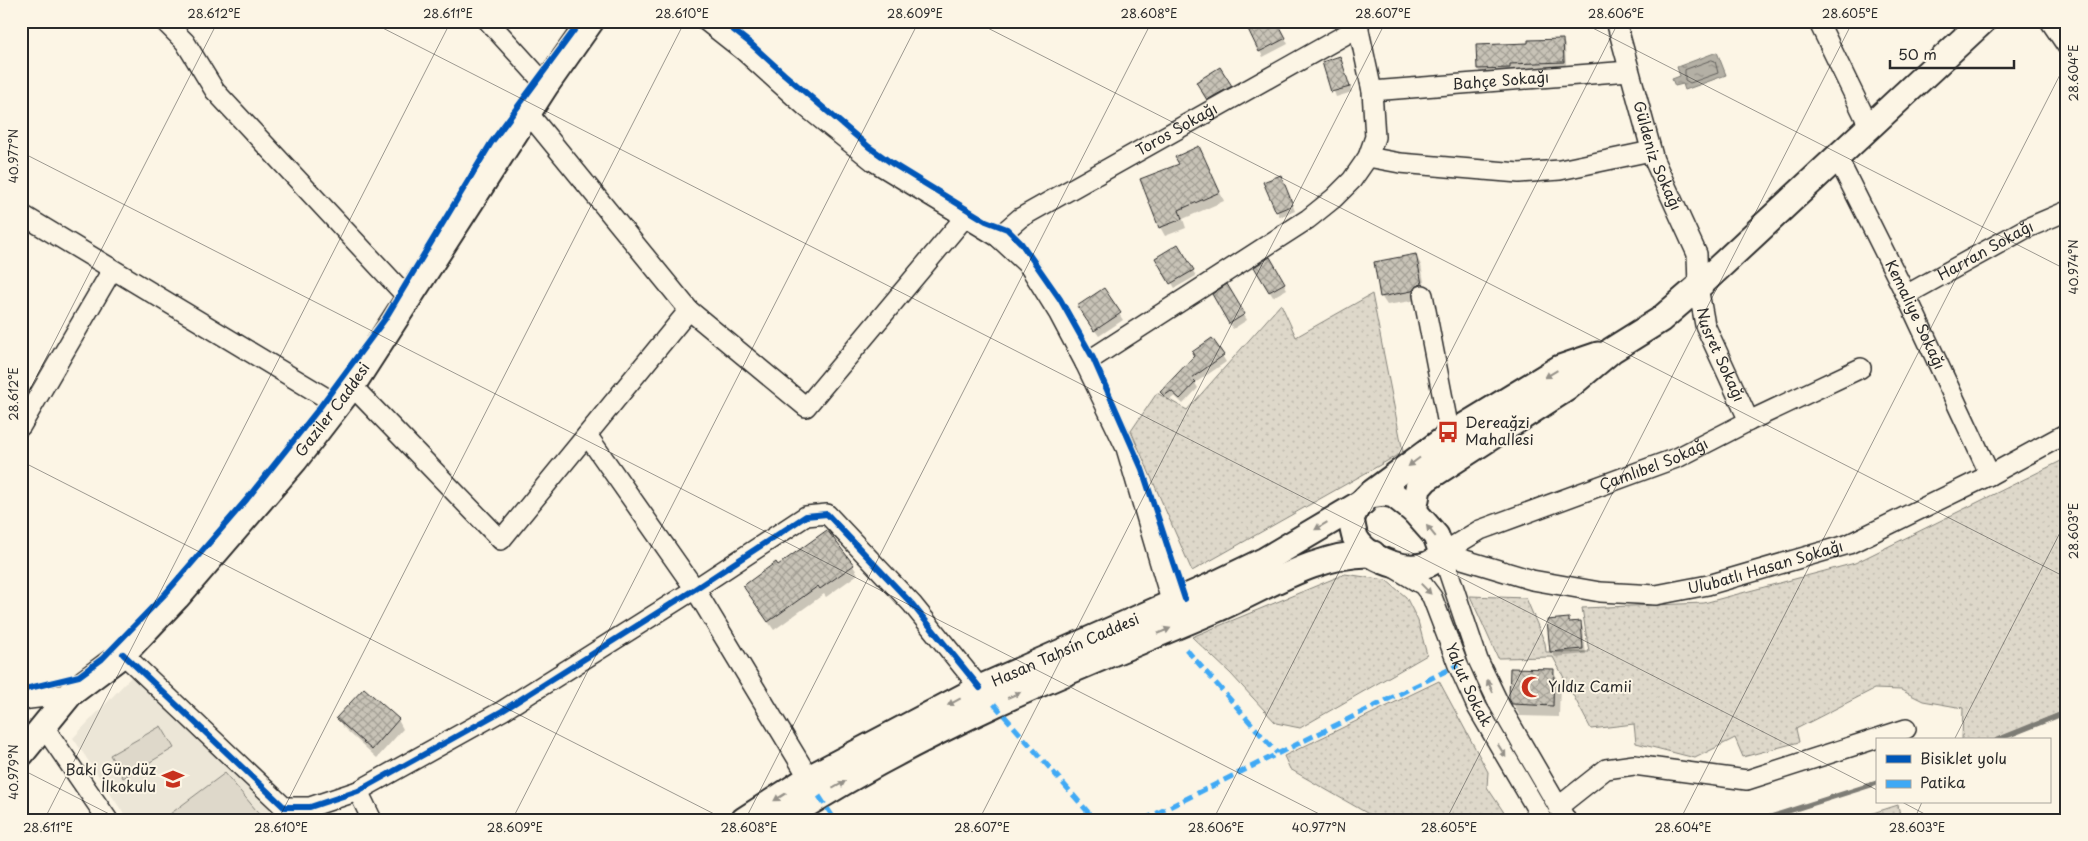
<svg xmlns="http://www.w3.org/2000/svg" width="2088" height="841" font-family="'Playpen Sans',sans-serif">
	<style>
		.built { fill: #ece6d7 }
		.grass { fill: url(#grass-dots); stroke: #84827a }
		.pitch { fill: #ded8ca; stroke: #84827a }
		.water { fill: url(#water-ripples); stroke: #7d7b74 }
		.shadow { fill: #0003 }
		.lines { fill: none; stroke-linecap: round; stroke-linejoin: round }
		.shore { stroke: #62605c; stroke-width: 1 }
		.stream { stroke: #7d7b74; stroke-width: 5 }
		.building { fill: url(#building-cross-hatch); stroke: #2b2b2b }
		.minor-casing { stroke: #2b2b2b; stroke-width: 22 }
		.major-casing { stroke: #2b2b2b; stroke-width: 29 }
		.minor { stroke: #fcf5e5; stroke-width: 19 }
		.major { stroke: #fcf5e5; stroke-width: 25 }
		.quiet { stroke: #3fa9f5; stroke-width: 5; stroke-dasharray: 10 5; stroke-linecap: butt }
		.cycleway-casing { stroke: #fcf5e5; stroke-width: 9 }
		.cycleway { stroke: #0057b8; stroke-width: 6 }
		.oneway { fill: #949088 }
		.ticks { fill: none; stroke: #2b2b2b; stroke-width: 1; stroke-opacity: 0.45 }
		.labels { text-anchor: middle; stroke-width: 4; stroke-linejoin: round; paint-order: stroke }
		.street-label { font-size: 15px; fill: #2b2b2b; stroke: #fcf5e5 }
		.poi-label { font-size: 15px; fill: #2b2b2b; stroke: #fcf5e5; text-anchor: start }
		.neatline { fill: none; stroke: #2b2b2b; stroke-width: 2 }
		.ticks-label { font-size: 12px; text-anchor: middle; fill: #2b2b2b }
	</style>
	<defs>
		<pattern id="grass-dots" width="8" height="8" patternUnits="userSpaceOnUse" patternTransform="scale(1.25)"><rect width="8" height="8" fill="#ded8ca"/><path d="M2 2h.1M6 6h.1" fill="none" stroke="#bfbaae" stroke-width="1.8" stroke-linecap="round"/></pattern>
		<pattern id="water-ripples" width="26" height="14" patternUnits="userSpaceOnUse" patternTransform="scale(1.25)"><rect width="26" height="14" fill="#b4b0a5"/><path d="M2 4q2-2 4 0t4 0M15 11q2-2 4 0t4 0" fill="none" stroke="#938f87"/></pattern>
		<pattern id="building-cross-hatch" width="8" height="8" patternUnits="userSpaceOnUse" patternTransform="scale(1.25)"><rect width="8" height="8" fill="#c8c3b7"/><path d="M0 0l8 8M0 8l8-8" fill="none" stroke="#a39f95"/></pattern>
	</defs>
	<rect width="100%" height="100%" fill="#fcf5e5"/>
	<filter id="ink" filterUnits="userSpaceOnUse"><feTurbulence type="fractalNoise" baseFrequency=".02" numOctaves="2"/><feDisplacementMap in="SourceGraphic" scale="10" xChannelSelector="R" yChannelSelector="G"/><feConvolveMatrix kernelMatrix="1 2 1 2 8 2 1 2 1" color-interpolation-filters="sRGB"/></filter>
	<g filter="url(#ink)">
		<path class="built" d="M134 674 289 820H128L73 738Z"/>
		<g class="grass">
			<path d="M1372 294 1403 452 1192 571 1131 431 1157 393 1187 410 1281 304 1296 337Z"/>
			<path d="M2067 458V710L1995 740H1962L1963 708 1923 701 1901 690 1874 689 1796 729 1799 742 1743 757 1735 738 1695 758 1636 743 1634 724 1591 729 1553 657 1498 658 1470 596 1526 598 1545 643 1546 652H1589L1582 608 1704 603 1855 563Z"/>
			<path d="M1345 574 1386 580 1406 597 1418 621 1427 655 1300 728 1276 723 1231 674 1192 637Z"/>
			<path d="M1439 681 1488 772 1487 787 1509 820H1379L1290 769 1284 756Z"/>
			<path d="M1898 805 1901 820H1851Z"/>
		</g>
		<g class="pitch">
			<path d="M161 726 174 748 123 778 110 755Z"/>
			<path d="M225 773 261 816 255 820H162Z"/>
		</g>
		<path class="water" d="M1717 52 1726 75 1685 90 1683 84 1675 86 1672 79 1680 76 1677 67Z"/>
		<g class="shadow">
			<path d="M1276 21 1288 44 1263 57 1248 28Z"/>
			<path d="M1562 40 1565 45 1566 67 1512 69V73L1481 75 1478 69 1477 46 1529 45Z"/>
			<path d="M1339 58 1352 92 1336 97 1324 63Z"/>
			<path d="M1219 68 1234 92 1211 105 1197 82Z"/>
			<path d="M1203 156 1224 201 1183 219 1186 228 1165 236 1160 227Z"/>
			<path d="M1283 182 1295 211 1280 217 1277 211Z"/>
			<path d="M1178 246 1196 276 1175 288 1157 258Z"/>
			<path d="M1416 256 1421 265 1426 293 1417 300 1387 305 1381 296Z"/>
			<path d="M1270 259 1287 289 1273 297 1256 268Z"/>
			<path d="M1227 286 1247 320 1233 329 1214 295Z"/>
			<path d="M1103 290 1123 320 1099 336 1082 312Z"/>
			<path d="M1212 340 1226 362 1195 383 1198 388 1183 404 1175 396 1168 401 1162 392Z"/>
			<path d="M853 566 858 574 826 597 824 594 774 630 749 595 778 567Z"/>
			<path d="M1568 619 1570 623 1580 622 1583 628 1586 654 1555 657 1552 652Z"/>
			<path d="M1553 671 1560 682 1559 717 1520 716 1510 698Z"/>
			<path d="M364 689 398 720 403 729 377 758 343 727 338 718Z"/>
		</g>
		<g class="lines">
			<path class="shore" d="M1712 60 1715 61 1718 73 1690 83 1685 80V70Z"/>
			<g class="stream">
				<path d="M1997 740 2067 712"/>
				<path d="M1761 820 1877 783"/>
			</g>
		</g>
		<g class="building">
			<path d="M1259 21H1277L1286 38 1259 52 1247 27Z"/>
			<path d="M1563 39 1564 62 1510 64V68L1477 69 1476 45 1528 43V40Z"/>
			<path d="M1340 56 1350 87 1331 92 1322 62Z"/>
			<path d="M1220 67 1232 86 1207 100 1196 82Z"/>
			<path d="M1199 146 1220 192 1179 210 1182 219 1159 228 1140 179 1179 164 1175 157Z"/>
			<path d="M1281 175 1293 205 1276 212 1263 182Z"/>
			<path d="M1178 244 1194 270 1170 284 1155 258Z"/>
			<path d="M1416 254 1422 284 1416 286 1412 291 1380 297 1374 262Z"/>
			<path d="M1270 257 1285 283 1269 292 1254 267Z"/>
			<path d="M1227 284 1245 314 1229 324 1212 294Z"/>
			<path d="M1104 288 1121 313 1094 331 1077 306Z"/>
			<path d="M1212 338 1224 355 1192 378 1196 382 1180 399 1171 391 1164 396 1160 392 1194 356 1192 352Z"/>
			<path d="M827 530 854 565 820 589 818 586 768 622 743 586 776 562 778 565Z"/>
			<path d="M1569 618V622L1581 621 1583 649 1550 652 1547 620Z"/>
			<path d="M1510 668 1554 669 1553 706 1512 704 1509 699Z"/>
			<path d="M364 688 399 719 372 750 336 718Z"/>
		</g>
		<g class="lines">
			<g class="minor-casing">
				<g id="minor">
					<path d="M164 21 185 42 215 91 409 299"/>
					<path d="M488 21 546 85"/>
					<path d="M706 21 744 51 806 107 873 161 998 237 1029 266 1059 314 1085 363 1126 448 1172 604"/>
					<path id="s1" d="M1616 21 1654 160 1697 254 1698 287 1705 325 1749 421"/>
					<path d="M1818 21 1870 128"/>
					<path d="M2050 21 2067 46"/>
					<path id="s2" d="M1372 91 1629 71"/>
					<path d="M528 113 689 310 806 407 965 217"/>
					<path d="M1368 157 1400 163 1519 173 1560 170 1651 151"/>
					<path id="s3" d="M1837 157 1906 295 1990 475"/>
					<path d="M21 214 338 405"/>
					<path id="s4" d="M998 237 1020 218 1359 27"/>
					<path d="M1423 295 1450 435"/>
					<path id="s5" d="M1906 295 2025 229 2067 211"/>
					<path d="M1085 363 1308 219 1334 198 1352 180 1368 157 1375 137 1372 91 1357 21"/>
					<path d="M352 386 501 540 689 310"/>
					<path d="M21 426 112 270"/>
					<path d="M587 435 695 589 809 778"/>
					<path id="s6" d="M1442 553 1532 580 1600 592 1656 595 1708 585 1849 544 1990 475 2067 433"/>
					<path id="s7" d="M1442 553 1480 530 1679 457 1749 421 1861 368"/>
					<path d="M1442 553 1478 660 1500 706 1566 820"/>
					<path id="s8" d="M1393 567 1423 585 1432 597 1458 665 1477 707 1543 820"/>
					<path d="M123 654 284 807H310L358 791 502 711 695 589 806 516 827 514 912 604 980 688"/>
					<path d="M21 700 70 694"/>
					<path d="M44 727 108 820"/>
					<path d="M358 791 372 820"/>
					<path d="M1558 807 1606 769 1634 765 1747 780 1906 729"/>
				</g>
			</g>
			<g class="major-casing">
				<g id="major">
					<path d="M1369 495 1384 493 1394 495 1414 511 1436 536 1442 553C1424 581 1368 563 1355 537 1353 531 1352 523 1351 518L1357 507 1369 495 1450 435 1560 368 1598 355"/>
					<path d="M1414 511 1418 488 1426 479 1567 388 1612 350 1660 320 1698 287 1983 21"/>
					<path id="s9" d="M21 754 70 694 123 654 177 597 295 460 352 386 546 85 591 21"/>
					<path id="s10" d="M744 820 809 778 980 688 1209 587 1265 560 1363 502"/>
					<path d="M782 820C850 776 922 738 995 704 1068 670 1143 641 1217 609 1265 588 1319 552 1373 554"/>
				</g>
			</g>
			<use href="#minor" class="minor"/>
			<use href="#major" class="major"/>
			<g class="quiet">
				<path d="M1186 649 1277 753"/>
				<path d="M994 704 1095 820"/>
				<path d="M819 796 835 820"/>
				<path d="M1143 820 1458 665"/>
			</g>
			<g class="cycleway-casing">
				<g id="cycleway">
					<path d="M722 21 750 43 784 74 869 147 893 164 986 221 1007 229 1021 243 1060 299 1093 358 1142 469 1185 599"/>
					<path d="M123 654 284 807H310L358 791 502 711 695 589 806 516 827 514 912 604 980 688"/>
					<path d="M21 690 79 676 102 659 166 593 247 499 317 411 385 319 491 143 581 21"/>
				</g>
			</g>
			<use href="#cycleway" class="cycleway"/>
		</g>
		<defs><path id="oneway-solid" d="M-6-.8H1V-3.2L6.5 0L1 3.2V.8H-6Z" transform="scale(1.25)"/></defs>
		<g class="oneway">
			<use href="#oneway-solid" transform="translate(1551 374) rotate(149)"/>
			<use href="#oneway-solid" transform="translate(1414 462) rotate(143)"/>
			<use href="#oneway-solid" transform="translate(1321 526) rotate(149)"/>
			<use href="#oneway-solid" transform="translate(1431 531) rotate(-129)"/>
			<use href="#oneway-solid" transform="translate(1426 589) rotate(46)"/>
			<use href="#oneway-solid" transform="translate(1164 631) rotate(-23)"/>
			<use href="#oneway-solid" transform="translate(1490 686) rotate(-115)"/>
			<use href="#oneway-solid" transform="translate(1014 695) rotate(-24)"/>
			<use href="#oneway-solid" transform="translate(954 702) rotate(152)"/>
			<use href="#oneway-solid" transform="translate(1502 751) rotate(58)"/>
			<use href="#oneway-solid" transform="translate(839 785) rotate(-29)"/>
			<use href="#oneway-solid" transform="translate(780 797) rotate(148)"/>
		</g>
	</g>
	<path class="ticks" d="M369 21 1877 790M974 21 2067 578M1579 21 2067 270M21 152 1331 820M21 407 218 21M21 461 726 820M1954 740 2067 519M21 769 121 820M1902 802 1936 820M44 820 451 21M278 820 685 21M512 820 919 21M745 820 1152 21M979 820 1386 21M1213 820 1619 21M1446 820 1853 21M1680 820 2067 61M1914 820 1922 802"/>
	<defs>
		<g id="bus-bare" transform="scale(1.725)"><path d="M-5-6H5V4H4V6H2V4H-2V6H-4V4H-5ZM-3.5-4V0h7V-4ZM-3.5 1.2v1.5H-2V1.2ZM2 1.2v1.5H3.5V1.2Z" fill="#c8321e" stroke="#fcf5e5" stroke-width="2.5" paint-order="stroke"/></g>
		<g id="mosque-bare" transform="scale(1.725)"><path d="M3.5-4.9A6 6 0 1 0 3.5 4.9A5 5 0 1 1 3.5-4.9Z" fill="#c8321e" stroke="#fcf5e5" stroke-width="2.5" paint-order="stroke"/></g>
		<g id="school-bare" transform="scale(1.725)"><path d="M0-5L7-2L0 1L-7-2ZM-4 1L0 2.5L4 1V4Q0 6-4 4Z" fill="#c8321e" stroke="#fcf5e5" stroke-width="2.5" paint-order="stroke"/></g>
	</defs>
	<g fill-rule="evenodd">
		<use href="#bus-bare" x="1448" y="432"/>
		<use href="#mosque-bare" x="1532" y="687"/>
		<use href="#school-bare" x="173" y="779"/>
	</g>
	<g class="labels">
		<g class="street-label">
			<text dy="5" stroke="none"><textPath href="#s2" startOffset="129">Bahçe Sokağı</textPath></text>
			<text dy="5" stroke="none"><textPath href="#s4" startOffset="209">Toros Sokağı</textPath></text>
			<text dy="5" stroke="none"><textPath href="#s1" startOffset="141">Güldeniz Sokağı</textPath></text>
			<text dy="5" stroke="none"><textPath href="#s5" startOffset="91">Harran Sokağı</textPath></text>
			<text dy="5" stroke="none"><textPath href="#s3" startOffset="176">Kemaliye Sokağı</textPath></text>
			<text dy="5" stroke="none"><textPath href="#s1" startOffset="352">Nusret Sokağı</textPath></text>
			<text dy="5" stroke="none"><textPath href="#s9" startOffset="466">Gaziler Caddesi</textPath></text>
			<text dy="5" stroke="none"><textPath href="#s7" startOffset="230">Çamlıbel Sokağı</textPath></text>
			<text dy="5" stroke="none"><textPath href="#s6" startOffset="332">Ulubatlı Hasan Sokağı</textPath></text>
			<text dy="5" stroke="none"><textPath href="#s10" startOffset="364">Hasan Tahsin Caddesi</textPath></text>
			<text dy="5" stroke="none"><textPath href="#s8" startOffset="145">Yakut Sokak</textPath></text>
		</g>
		<g class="poi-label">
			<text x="1465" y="428">Dereağzi<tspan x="1465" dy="17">Mahallesi</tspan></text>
			<text x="1548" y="692">Yıldız Camii</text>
			<text x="156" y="775" text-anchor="end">Baki Gündüz<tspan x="156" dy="17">İlkokulu</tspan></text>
		</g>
	</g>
	<rect width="2088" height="841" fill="none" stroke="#fcf5e5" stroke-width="55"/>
	<rect x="1876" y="738" width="175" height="65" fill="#fcf5e5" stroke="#a8a49b"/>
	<rect x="1886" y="755" width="25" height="8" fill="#0057b8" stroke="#a8a49b"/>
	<text x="1920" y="764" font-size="15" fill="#2b2b2b">Bisiklet yolu</text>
	<rect x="1886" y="780" width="25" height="8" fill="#3fa9f5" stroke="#a8a49b"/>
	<text x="1920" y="788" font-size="15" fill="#2b2b2b">Patika</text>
	<path d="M1890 60v8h124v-8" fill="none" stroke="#2b2b2b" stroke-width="2.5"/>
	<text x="1898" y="60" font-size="15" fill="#2b2b2b" stroke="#fcf5e5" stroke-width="4" paint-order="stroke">50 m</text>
	<rect x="28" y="28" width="2032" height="786" class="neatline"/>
	<g class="ticks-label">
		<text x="214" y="18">28.612°E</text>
		<text x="448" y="18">28.611°E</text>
		<text x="682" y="18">28.610°E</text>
		<text x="915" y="18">28.609°E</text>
		<text x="1149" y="18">28.608°E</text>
		<text x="1383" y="18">28.607°E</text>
		<text x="1616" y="18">28.606°E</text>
		<text x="1850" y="18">28.605°E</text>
		<text transform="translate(2074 73) rotate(-90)" y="4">28.604°E</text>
		<text transform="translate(14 156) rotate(-90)" y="4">40.977°N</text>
		<text transform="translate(2074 267) rotate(-90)" y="4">40.974°N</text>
		<text transform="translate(14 394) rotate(-90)" y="4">28.612°E</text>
		<text transform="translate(2074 531) rotate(-90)" y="4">28.603°E</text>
		<text transform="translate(14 772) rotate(-90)" y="4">40.979°N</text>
		<text x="48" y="832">28.611°E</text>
		<text x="281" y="832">28.610°E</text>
		<text x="515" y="832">28.609°E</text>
		<text x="749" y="832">28.608°E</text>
		<text x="982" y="832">28.607°E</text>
		<text x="1216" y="832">28.606°E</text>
		<text x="1319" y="832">40.977°N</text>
		<text x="1449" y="832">28.605°E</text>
		<text x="1683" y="832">28.604°E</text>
		<text x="1917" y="832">28.603°E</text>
	</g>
</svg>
